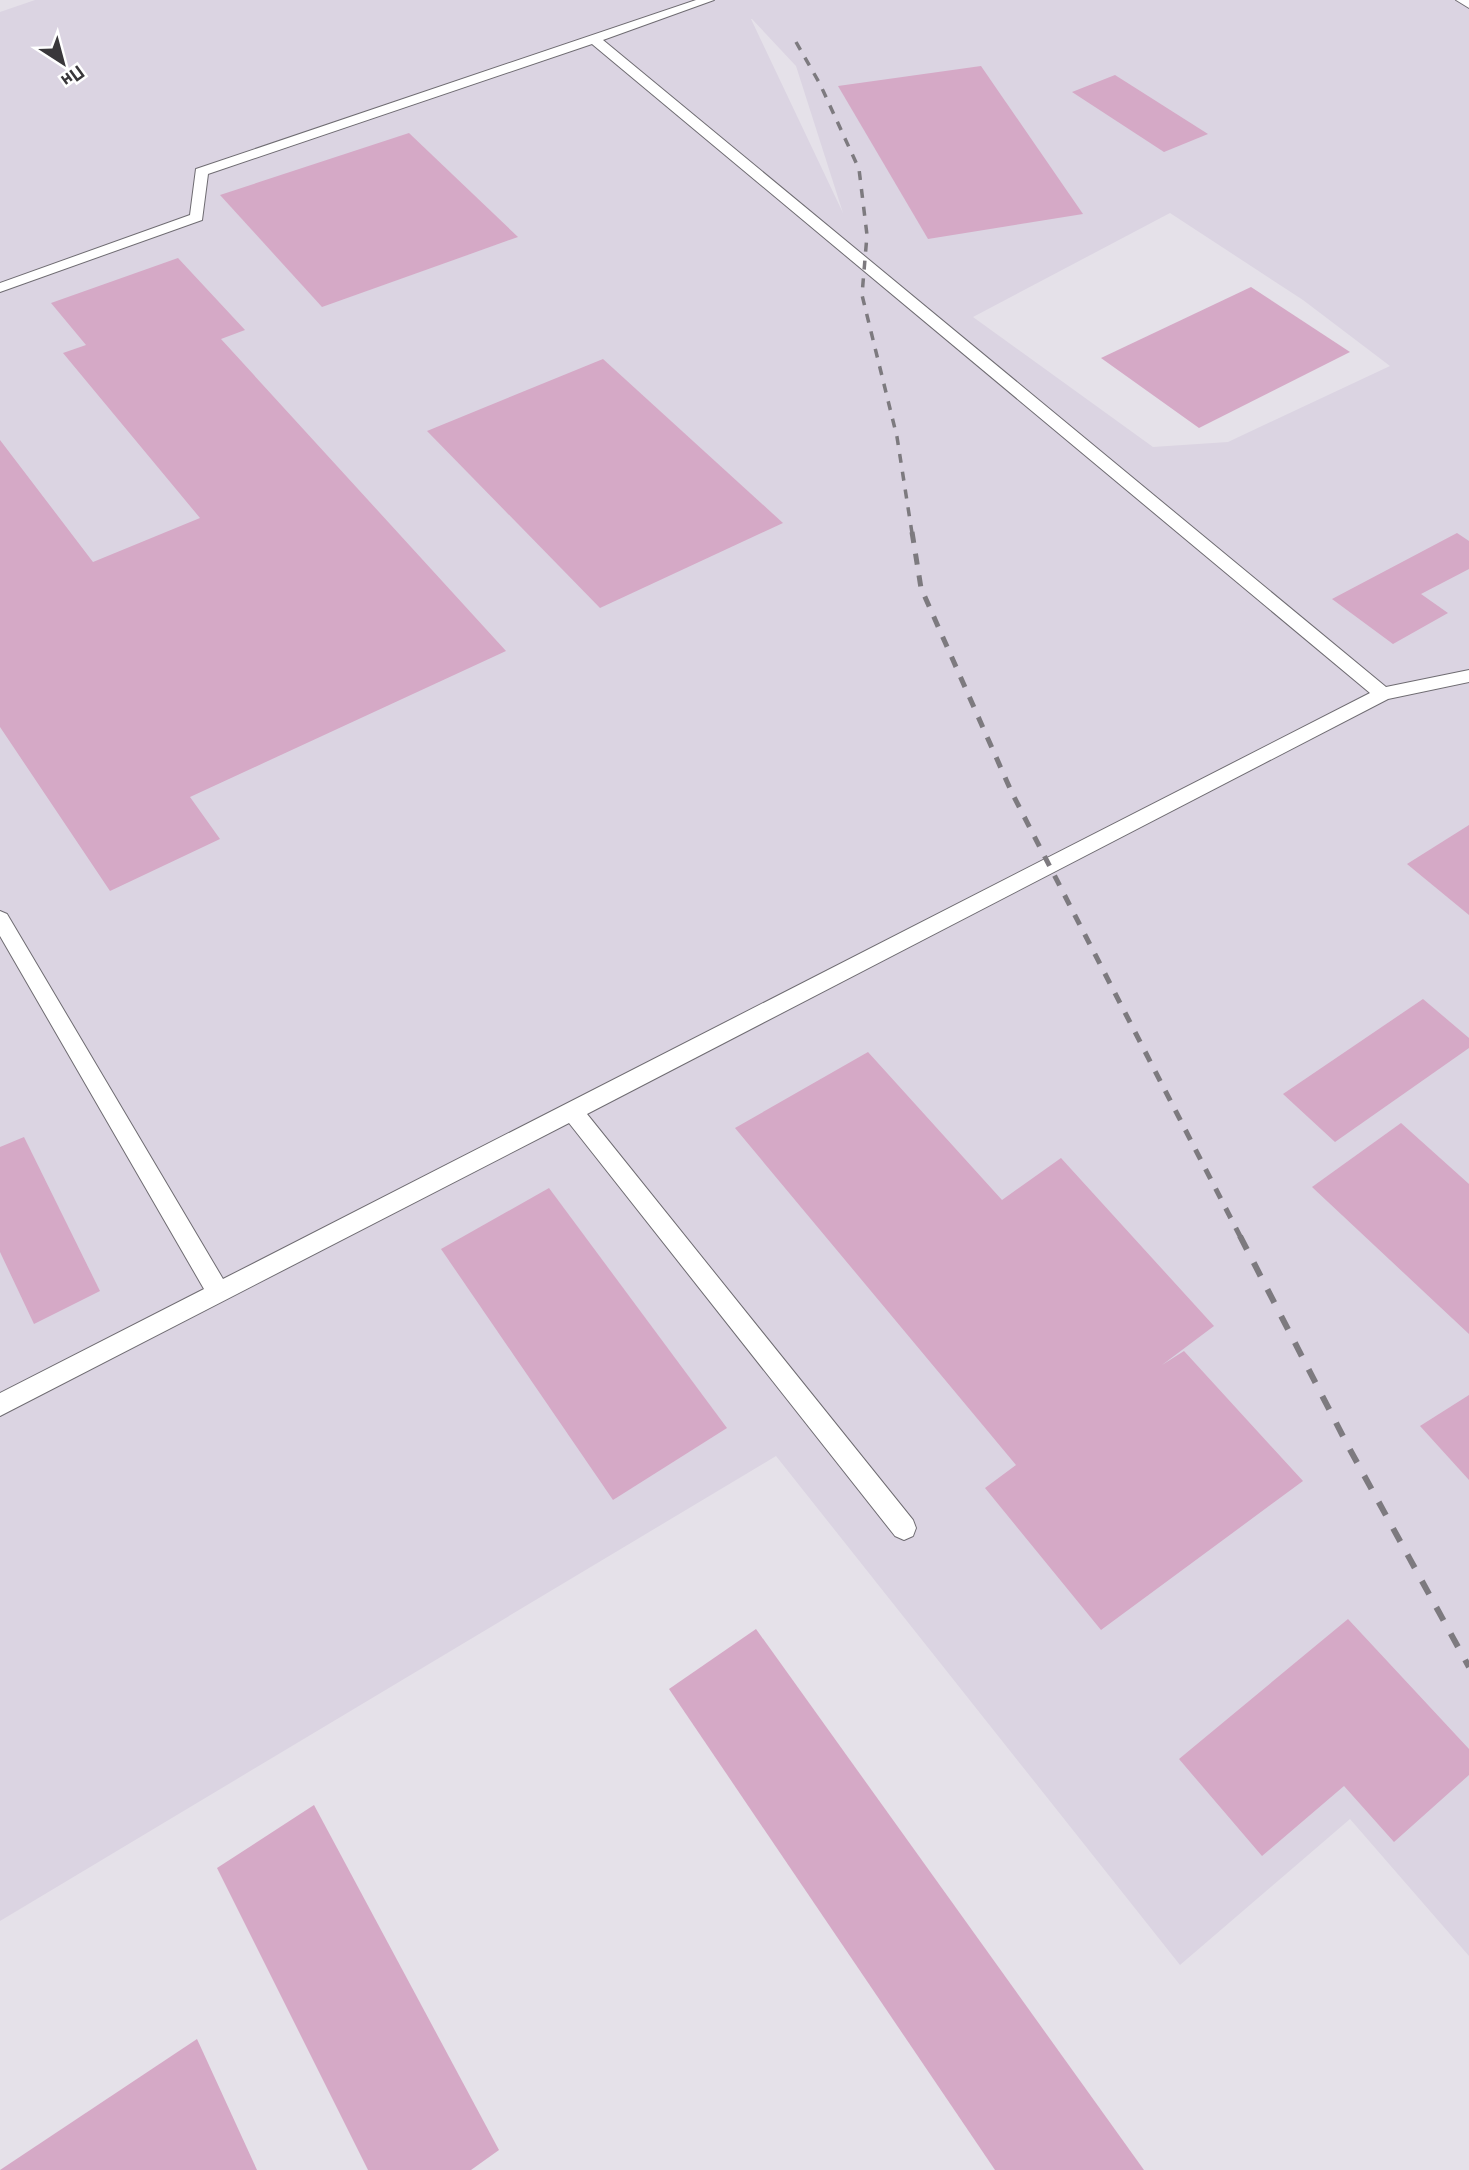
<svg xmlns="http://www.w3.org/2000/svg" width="1469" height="2170" font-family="'PT Sans',sans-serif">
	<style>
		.built { fill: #dbd4e2; fill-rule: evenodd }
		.building { fill: #d5a9c6 }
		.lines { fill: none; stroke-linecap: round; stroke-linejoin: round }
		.lane-casing { stroke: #6f6c72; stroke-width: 2 }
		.lane { fill: #fff; fill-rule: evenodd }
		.rail-far2 { stroke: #7d7a7f; stroke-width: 3.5; stroke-dasharray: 9 9; stroke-linecap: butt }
		.rail-far1 { stroke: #7d7a7f; stroke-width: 5; stroke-dasharray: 11 11; stroke-linecap: butt }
		.rail { stroke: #7d7a7f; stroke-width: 6; stroke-dasharray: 15 15; stroke-linecap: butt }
	</style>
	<rect width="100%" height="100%" fill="#e5e1e9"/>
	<path class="built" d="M35 0H1469V1956L1350 1819 1180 1965 776 1456 0 1921V12ZM752 19 796 66 843 213 751 19ZM1170 213 1303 300 1390 366 1228 442 1153 447 973 317Z"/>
	<g class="building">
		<path d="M981 66 1083 214 928 239 838 86Z"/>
		<path d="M1115 75 1208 134 1164 152 1072 92Z"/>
		<path d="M409 133 518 237 322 307 220 195Z"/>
		<path d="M178 258 245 330 221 339 506 651 190 797 220 839 110 891 0 727V440L93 562 200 518 63 353 86 345 51 303Z"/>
		<path d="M1251 287 1350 352 1199 428 1101 358Z"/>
		<path d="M603 359 783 523 600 608 427 431Z"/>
		<path d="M1457 533 1469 541V569L1421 594 1448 613 1393 644 1332 599Z"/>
		<path d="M1469 825V915L1407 864Z"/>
		<path d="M1423 999 1469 1038V1048L1335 1142 1283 1094Z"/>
		<path d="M868 1052 1002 1200 1061 1158 1214 1326 1162 1365 1184 1351 1303 1481 1101 1630 985 1488 1016 1465 735 1128Z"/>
		<path d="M1401 1123 1469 1184V1334L1312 1187Z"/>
		<path d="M24 1137 100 1291 34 1324 0 1252V1147Z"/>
		<path d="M549 1188 727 1428 613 1500 441 1249Z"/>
		<path d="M1469 1395V1480L1420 1426Z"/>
		<path d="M1348 1619 1469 1749V1775L1394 1842 1344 1786 1262 1856 1179 1759Z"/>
		<path d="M756 1629 1144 2170H995L669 1689Z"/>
		<path d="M314 1805 499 2150 471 2170H368L217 1868Z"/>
		<path d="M197 2039 257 2170H0Z"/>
	</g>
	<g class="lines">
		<g class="lane-casing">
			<g id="lane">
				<path d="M696 0H714L603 40 1386 687 1469 670V682L1388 699 587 1114 913 1520 916 1528 913 1536 904 1540 895 1536 569 1123 0 1416V1393L204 1289 0 936V911L7 914 223 1279 1370 693 592 44 208 174 202 220 0 292V283L190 215 196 169Z"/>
				<path d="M1456 0H1469V8Z"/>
			</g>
		</g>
		<use href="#lane" class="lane"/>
		<path class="rail-far2" d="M796 42 820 84 859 169 867 235 862 295 897 437 912 533"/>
		<path class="rail-far1" d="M912 532 921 588 1012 793 1241 1238"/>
		<path class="rail" d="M1240 1236 1348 1446 1469 1667"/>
	</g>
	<g transform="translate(63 63) rotate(144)" stroke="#ffffff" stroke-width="5" paint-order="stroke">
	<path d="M0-5L12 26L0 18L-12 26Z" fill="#39373a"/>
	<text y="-10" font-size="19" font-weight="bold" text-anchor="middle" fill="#39373a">Пн</text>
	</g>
</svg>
